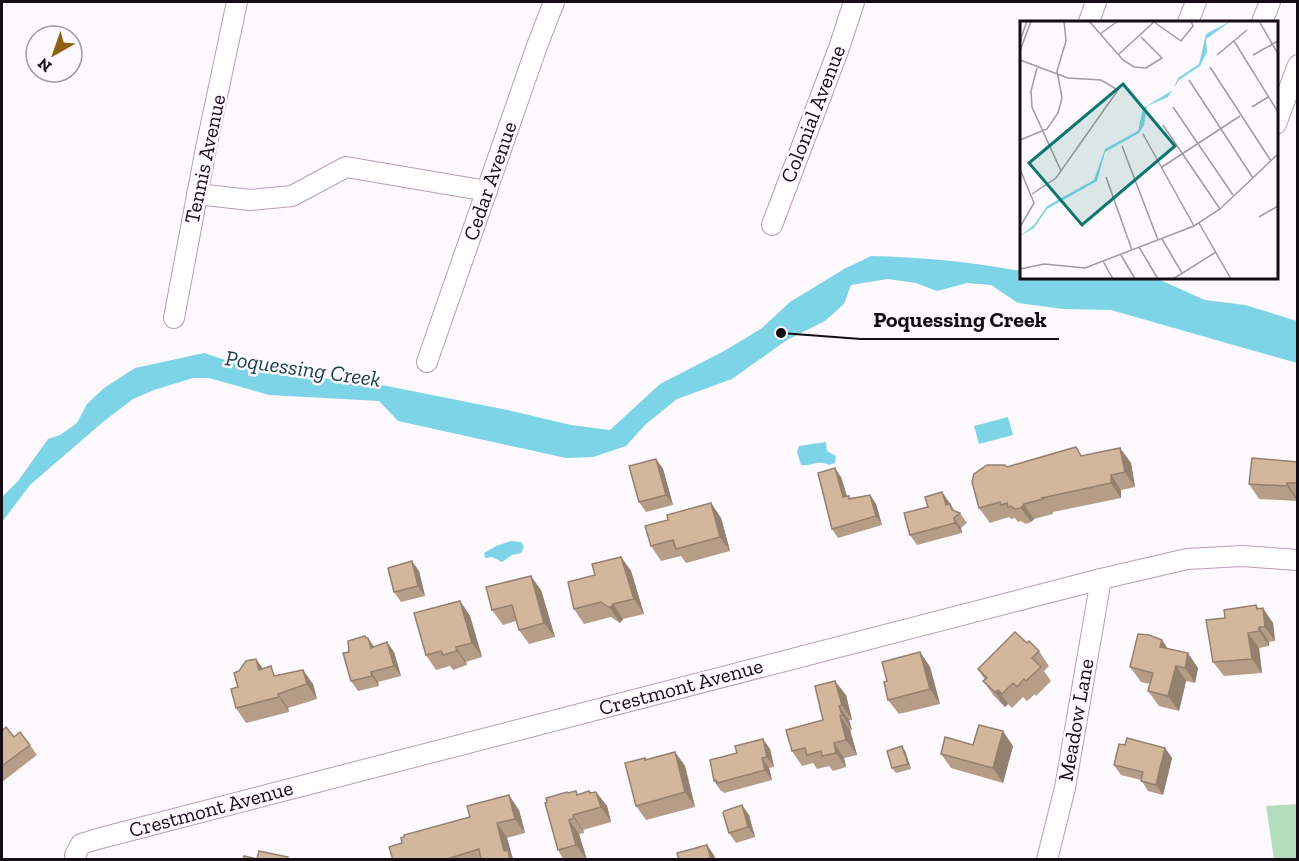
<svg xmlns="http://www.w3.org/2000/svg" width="1299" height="861" font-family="'Zilla Slab',serif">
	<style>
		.green { fill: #b3debe }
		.water { fill: #7ed4e7 }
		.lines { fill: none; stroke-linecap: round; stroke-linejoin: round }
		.minor-casing { stroke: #b89db7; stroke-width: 22 }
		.minor { stroke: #fff; stroke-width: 20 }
		.wall { fill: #b59d87 }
		.shaded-wall { fill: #94806e }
		.building { fill: #d3b79d; stroke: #94806e; stroke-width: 1.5 }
		.labels { text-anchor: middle; stroke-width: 5; stroke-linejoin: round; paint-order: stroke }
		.street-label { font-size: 21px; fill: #150c15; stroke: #fef9fe }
		.water-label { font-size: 22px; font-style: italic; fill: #194149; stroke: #fef9fe }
		.inset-road { fill: none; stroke: #a19aa1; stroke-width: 1.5 }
		.view { fill: #0f766e; fill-opacity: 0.15; stroke: #0f766e; stroke-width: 3 }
		.inset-edge { fill: none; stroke: #150c15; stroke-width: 3 }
		.leader { fill: none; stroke: #150c15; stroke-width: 2 }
		.callout-dot { fill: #150c15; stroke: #fef9fe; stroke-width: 2 }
		.callout-label { font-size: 22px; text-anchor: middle; font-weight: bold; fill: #150c15; stroke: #fef9fe; stroke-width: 5; stroke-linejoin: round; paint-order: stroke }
	</style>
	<rect width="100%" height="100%" fill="#fef9fe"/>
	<path class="green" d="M1297 804V859H1274L1266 806Z"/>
	<g class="water">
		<path d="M871 256C921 257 971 262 1021 271L1022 278H1102L1160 280 1205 300 1245 305 1297 321V363L1111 310 1063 309 1018 303 991 285 967 283 937 291 916 283 888 279 851 285 844 304 825 321 787 340 732 379 677 399 645 425 626 446 593 457 566 458 398 421 379 401 269 395 209 378H193L154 390 133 399 103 422 30 485 2 522V497L18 481 48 439 60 435 77 423 87 404 104 388 135 368 204 353 262 372 372 383 512 411 571 425 610 430 660 384 726 350 762 328 790 302 844 269Z"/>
		<path d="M1008 417 1013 435 979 444 974 426Z"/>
		<path d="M826 442 827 451 836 456 835 463 829 465C816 459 811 467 801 465L797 452 799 446Z"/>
		<path d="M511 541 521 542 524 547 521 553 512 555 502 562 492 557 485 558 484 553 496 546Z"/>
	</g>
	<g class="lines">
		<g class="minor-casing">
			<g id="minor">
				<path d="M1089 22 1096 2"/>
				<path d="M1188 22 1196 2"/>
				<path d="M1262 22 1270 2"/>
				<path d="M1276 124 1298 65"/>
				<path d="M197 194 250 200 292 196 346 167 487 191"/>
				<path d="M772 225 839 48 854 2"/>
				<path d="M174 318 206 148 237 2"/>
				<path d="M427 362 537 46 554 2"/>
				<path d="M76 860 75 855 81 844 101 838 1101 579 1187 559 1242 556 1298 560"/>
				<path d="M1047 860 1065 788 1101 579"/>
			</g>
		</g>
		<use href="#minor" class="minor"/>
	</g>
	<g class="wall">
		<path d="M1076 447 1082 456 1120 448 1131 463 1135 487 1121 490V498L1053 512V514L1034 519 1031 522 1026 524 1021 521 1018 522 1015 518 1011 519 1009 517 990 523 979 508 1007 467Z"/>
		<path d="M656 459 663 469 673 505 646 512 639 502Z"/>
		<path d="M1298 462 1297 501 1259 499 1249 484Z"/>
		<path d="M841 477 847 496 850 498 870 495 876 504 882 525 838 538 832 529Z"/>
		<path d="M949 502 954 511 960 513 967 523 961 528 962 533 917 545 910 535Z"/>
		<path d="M711 503 721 518 730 551 686 563 681 556 661 561 651 546 668 520Z"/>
		<path d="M621 557 631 571 644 614 623 619 620 623 611 617 584 624 574 609 595 575Z"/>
		<path d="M419 571 425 596 401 602 394 592Z"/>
		<path d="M541 590 555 637 529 644 519 630 516 621 503 625 492 610Z"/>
		<path d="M460 601 470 616 482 657 466 662 467 665 453 670 450 666 436 670 426 655Z"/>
		<path d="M1259 609 1273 623 1275 641 1269 642V646L1259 648 1262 673 1224 676 1213 662 1225 618Z"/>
		<path d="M367 638 374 647 394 652 401 676 378 682 379 686 358 691 351 681 349 652Z"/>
		<path d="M1162 640 1167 648 1198 668 1195 683 1186 681 1179 711 1159 706 1148 691 1150 684 1141 682 1130 667Z"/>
		<path d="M1027 643 1039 651 1049 666 1044 671 1051 681 1036 696 1035 694 1027 701 1023 697 1012 708 1008 704 1005 707 994 696 983 681 985 680 978 669Z"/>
		<path d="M920 652 930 667 940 704 899 714 888 700 887 681Z"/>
		<path d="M256 659 263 669 277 676 313 684 317 699 288 708 289 712 246 723 236 708 239 671Z"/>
		<path d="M846 695 852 720H849L852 730H850L857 755 844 758 846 767 833 771 829 766 817 769 813 763 802 766 792 751Z"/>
		<path d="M2 731 30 745 37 755 2 782Z"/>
		<path d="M973 745 1013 746 1003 783 951 768 941 754Z"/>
		<path d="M1125 745 1165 748 1172 758 1163 795 1148 791 1141 780 1121 775 1114 765Z"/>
		<path d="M770 749 774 767 769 768 772 780 724 793 722 791H721L714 781Z"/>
		<path d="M905 751 911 769 896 773 892 768Z"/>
		<path d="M675 752 685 766 695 807 646 820 636 806 645 758 646 760Z"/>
		<path d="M596 792 607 806 611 822 583 830 584 833 579 834 587 860H564L558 850 568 793 578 794 591 793Z"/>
		<path d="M519 810 525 833 507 838 512 856 514 860H393L402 843 404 837Z"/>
		<path d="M749 815 755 837 736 843 729 833Z"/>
	</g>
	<g class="shaded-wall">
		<path d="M1120 448 1131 463 1135 487 1125 472Z"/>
		<path d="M656 459 663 469 673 505 666 495Z"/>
		<path d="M835 468 841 477 850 506 843 497Z"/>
		<path d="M1111 475 1121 490V498L1111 483Z"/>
		<path d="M1287 483 1297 498V501L1287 486Z"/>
		<path d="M942 492 949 502 957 515 946 505Z"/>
		<path d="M870 495 876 504 882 525 876 516Z"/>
		<path d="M711 503 721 518 730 551 720 537Z"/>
		<path d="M1024 504 1034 519 1031 522 1021 508Z"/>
		<path d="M954 518 961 528 962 533 955 523Z"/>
		<path d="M621 557 631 571 644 614 634 599Z"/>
		<path d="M412 561 419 571 425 596 418 586Z"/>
		<path d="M531 576 541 590 555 637 544 623Z"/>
		<path d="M460 601 470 616 482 657 472 643Z"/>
		<path d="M613 604 623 619 620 623 610 608Z"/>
		<path d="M1256 605 1264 616 1263 608 1273 623 1275 641 1265 627 1257 609Z"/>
		<path d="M1259 627 1269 642V646L1259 631Z"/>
		<path d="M1248 633 1259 648 1262 673 1252 659Z"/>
		<path d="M365 636 369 642 368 638 375 648H371Z"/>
		<path d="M1162 640 1172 655 1160 647Z"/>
		<path d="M387 642 394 652 401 676 394 666Z"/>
		<path d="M456 647 466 662 467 665 457 651Z"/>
		<path d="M920 652 930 667 940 704 930 689Z"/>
		<path d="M1188 653 1198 668 1195 683 1185 668Z"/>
		<path d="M256 659 266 674 259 670Z"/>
		<path d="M1176 666 1186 681 1179 711 1168 696Z"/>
		<path d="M303 670 313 684 317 699 307 684Z"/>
		<path d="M371 672 378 682 379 686 372 676Z"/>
		<path d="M835 681 846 695 852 720 842 705Z"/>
		<path d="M998 690 1008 704 1005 707 995 692Z"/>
		<path d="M278 694 288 708 289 712 279 697Z"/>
		<path d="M839 706 849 720 852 730 842 715Z"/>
		<path d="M840 716 850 730 857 755 846 740Z"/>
		<path d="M1003 731 1013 746 1003 783 993 768Z"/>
		<path d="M763 739 770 749 774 767 767 757Z"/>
		<path d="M834 743 844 758 846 767 836 753Z"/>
		<path d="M902 746 905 751 911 769 908 764Z"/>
		<path d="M1165 748 1172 758 1163 795 1156 785Z"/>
		<path d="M675 752 685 766 695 807 685 792Z"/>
		<path d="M762 758 769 768 772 780 765 770Z"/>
		<path d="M596 792 607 806 611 822 601 807Z"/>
		<path d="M509 795 519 810 525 833 515 819Z"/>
		<path d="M742 805 749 815 755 837 748 827Z"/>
		<path d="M573 815 583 830 584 833 574 818Z"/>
		<path d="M569 820 579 834 587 860 576 845Z"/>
		<path d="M497 823 507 838 512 856 514 860H510L504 851Z"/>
		<path d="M707 845 714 855 716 860H711Z"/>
	</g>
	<g class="building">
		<path d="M1076 447 1081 456 1120 448 1125 472 1111 475V483L1042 498 1043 499 1024 504 1021 508 1015 509 1011 506 1008 507 1007 503 1001 505 1000 502 979 508 972 482 974 474 987 465H1005L1007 467Z"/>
		<path d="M1252 458 1298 462V483H1287V486L1249 484Z"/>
		<path d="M656 459 666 495 639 502 629 466Z"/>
		<path d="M835 468 843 497 849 496V499L870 495 876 516 832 529 818 473Z"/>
		<path d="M942 492 946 505 950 504 952 510 960 513 954 518 955 523 910 535 904 513 928 507 925 497Z"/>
		<path d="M711 503 720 537 676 549 673 540 651 546 645 526 668 520 667 515Z"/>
		<path d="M621 557 634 599 613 604 610 608 601 602 574 609 568 582 595 575 592 564Z"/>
		<path d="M412 561 418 586 394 592 388 568Z"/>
		<path d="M531 576 544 623 519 630 512 605 492 610 486 587Z"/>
		<path d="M460 601 472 643 456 647 457 651 443 655 441 651 426 655 414 613Z"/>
		<path d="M1256 605 1257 609 1263 608 1265 627H1259V631L1248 633 1252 659 1213 662 1206 620 1225 618 1224 610Z"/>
		<path d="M1015 632 1027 643 1029 641 1039 651 1032 658 1041 667 1026 681 1024 679 1017 687 1013 683 1002 694 998 690 995 692 983 681 987 678 978 669Z"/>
		<path d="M1138 634 1149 635 1162 640 1160 647 1188 653 1185 668 1176 666 1168 696 1148 691 1153 673 1130 667Z"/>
		<path d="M365 636 366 638H368L371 648 387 642 394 666 371 672 372 676 351 681 343 653 349 652 348 641Z"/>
		<path d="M920 652 930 689 888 700 884 682 887 681 882 662Z"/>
		<path d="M256 659 259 670 271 666 274 676 303 670 307 684 278 694 279 697 236 708 231 689 238 687 234 673 239 671 246 661Z"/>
		<path d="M835 681 842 705 839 706 842 715 840 716 846 740 834 743 836 753 822 756 821 751 807 755 805 748 792 751 786 730 823 720 815 686Z"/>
		<path d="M979 725 1003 731 993 768 941 754 945 737 973 745Z"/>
		<path d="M6 727 14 737 20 732 30 745 2 766V731Z"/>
		<path d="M1127 738 1165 748 1156 785 1141 781 1143 772 1114 765 1119 744 1125 745Z"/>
		<path d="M763 739 767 757 762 758 765 770 717 783 716 780 714 781 710 760 737 753 735 746Z"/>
		<path d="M902 746 908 764 892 768 887 751Z"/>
		<path d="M675 752 685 792 636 806 625 763 645 758V760Z"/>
		<path d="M576 791 577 795 589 791 590 793 596 792 601 807 573 815 574 818 569 820 576 845 558 850 545 803 547 802 546 798 567 792 568 793Z"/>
		<path d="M509 795 515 819 497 823 504 851 508 850 510 860H481L479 849 444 860H393L389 847 402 843 401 838 404 837V835L470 817 467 806Z"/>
		<path d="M742 805 748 827 729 833 723 813 724 811Z"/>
		<path d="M707 845 711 860H679L677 853Z"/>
		<path d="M259 851 288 857 287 860H243L244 856 257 859Z"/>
	</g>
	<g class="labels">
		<g class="street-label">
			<text transform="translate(813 114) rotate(-69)" y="7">Colonial Avenue</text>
			<text transform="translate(205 159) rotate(-78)" y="7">Tennis Avenue</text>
			<text transform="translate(490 181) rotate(-71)" y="7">Cedar Avenue</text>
			<text transform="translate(681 687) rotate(-15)" y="7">Crestmont Avenue</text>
			<text transform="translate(1076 720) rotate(-80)" y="7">Meadow Lane</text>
			<text transform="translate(211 809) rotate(-15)" y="7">Crestmont Avenue</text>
		</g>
		<g class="water-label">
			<text transform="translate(303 368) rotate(8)" y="8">Poquessing Creek</text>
		</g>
	</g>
	<g transform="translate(1020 21)">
		<rect width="258" height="258" fill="#fef9fe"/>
		<path d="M211 0 186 18 187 31 180 45 159 59 148 76 127 85 124 104 119 112 85 131 77 160 27 188 14 207 0 215 14 204 27 185 74 159 85 128 118 110 123 87 153 69 158 57 179 43 186 13Z" fill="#7ed4e7"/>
		<path class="inset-road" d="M69 0 103 39 114 46 126 47 142 37 121 16M239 0 258 33M134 1 161 20 173 5 171 0M80 13 98 0M0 20 7 0M214 20 258 91M0 30 11 0M99 33 135 0M197 34 227 9M233 34 258 20M0 39 48 57 81 59 98 69 36 157 12 173M190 46 251 140M17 47 11 70 12 86 41 150M169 59 233 157M153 86 213 174M232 86 248 76M143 104 200 188M123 113 174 205M0 119 27 108 38 92 42 77 37 50 46 20 44 0M102 125 138 219M142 146 220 95M0 148 14 182 0 206M86 156 112 229M239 196 258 185M179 202 211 258M142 218 162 252M119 226 138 258M101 234 115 258M83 240 93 258M0 248 24 243 65 247 174 205 200 188 258 133M153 258 196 231"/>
		<path class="view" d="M103 63 155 125 62 204 9 142Z"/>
		<rect width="258" height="258" class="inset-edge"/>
	</g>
	<path class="leader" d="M781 333L861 339H1059"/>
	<circle class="callout-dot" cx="781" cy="333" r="6"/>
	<g class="callout-label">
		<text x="960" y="327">Poquessing Creek</text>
	</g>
	<rect width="1299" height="861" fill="none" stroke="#150c15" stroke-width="6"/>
	<g transform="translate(54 54) rotate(220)"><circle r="28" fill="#fef9fe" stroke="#a19aa1" stroke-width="1.5"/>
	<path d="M0-4.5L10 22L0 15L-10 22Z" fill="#936112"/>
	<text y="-9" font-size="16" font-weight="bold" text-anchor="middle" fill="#150c15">N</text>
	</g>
</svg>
